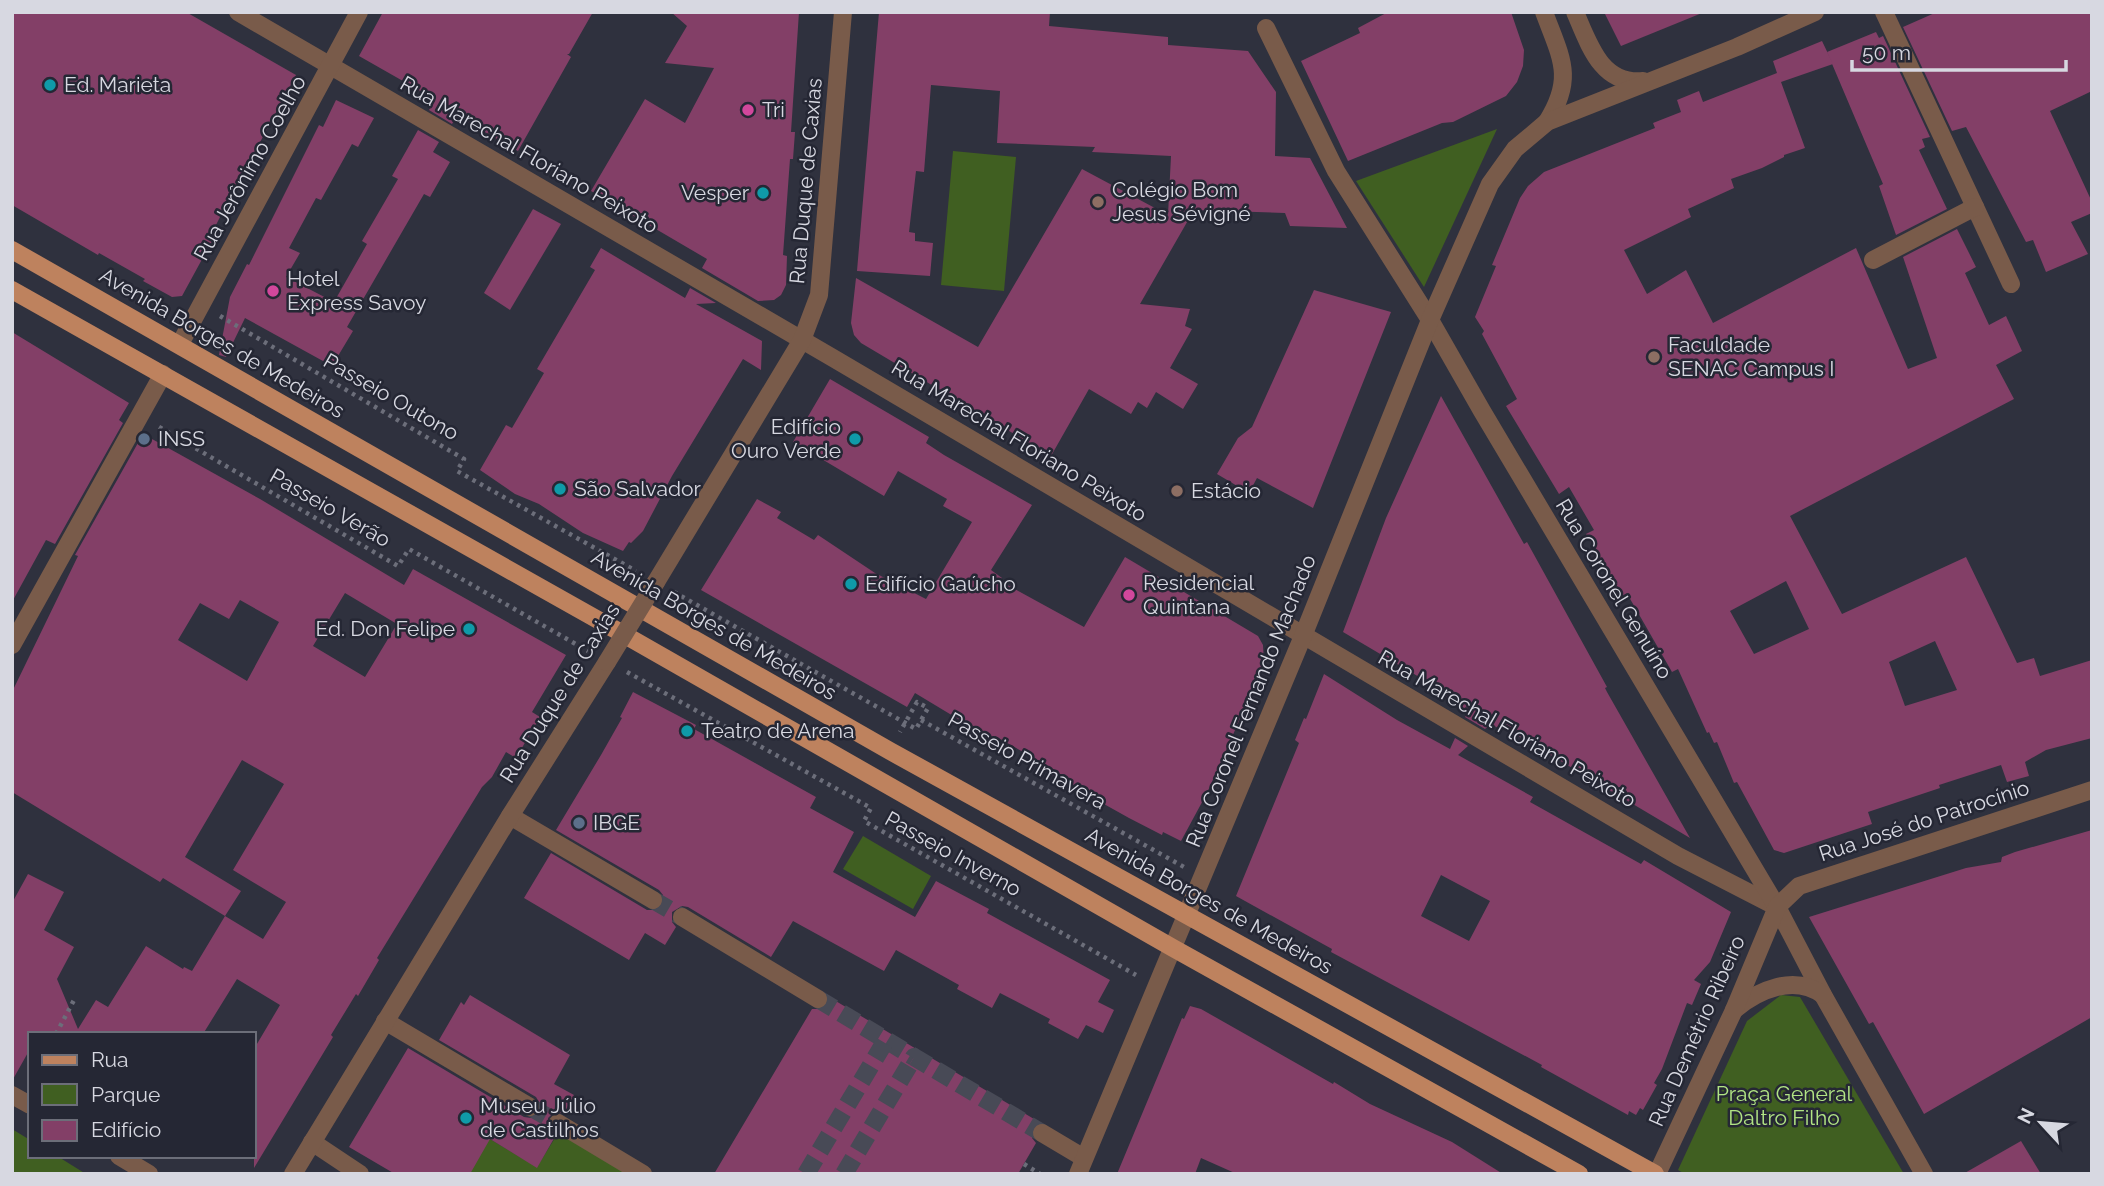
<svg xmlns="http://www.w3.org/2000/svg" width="2104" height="1186" font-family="Raleway,sans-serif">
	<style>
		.green { fill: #405f21 }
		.building { fill: #833f67; fill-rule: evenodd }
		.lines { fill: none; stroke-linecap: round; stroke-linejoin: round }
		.minor-tunnel { stroke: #484a56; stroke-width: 18; stroke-dasharray: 18 9; stroke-linecap: butt }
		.path { stroke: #6c6e7a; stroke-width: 4.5; stroke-dasharray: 3.5 5; stroke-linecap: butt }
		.minor { stroke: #795b4a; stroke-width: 18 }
		.major { stroke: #be825e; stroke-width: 18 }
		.minor-bridge { stroke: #795b4a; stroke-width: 18 }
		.culture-dot { fill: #0f9aa8; stroke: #252734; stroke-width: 2.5 }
		.hotel-dot { fill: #d1479c; stroke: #252734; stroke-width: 2.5 }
		.education-dot { fill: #8d6e63; stroke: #252734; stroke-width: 2.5 }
		.service-dot { fill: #5c6f8a; stroke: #252734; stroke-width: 2.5 }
		.labels { text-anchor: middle; stroke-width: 5; stroke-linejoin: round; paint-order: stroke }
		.poi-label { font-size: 21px; fill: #d7d8e1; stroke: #252734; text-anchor: start }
		.street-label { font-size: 21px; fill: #d7d8e1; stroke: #252734 }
		.park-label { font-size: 21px; fill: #b1e484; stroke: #252734 }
	</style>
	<rect width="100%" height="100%" fill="#2f313e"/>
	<g class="green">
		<path d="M1497 129 1424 287 1356 181Z"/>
		<path d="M953 151 1016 157 1004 291 941 285Z"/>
		<path d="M863 836 931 876 913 909 843 869Z"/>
		<path d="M1781 995 1800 997 1904 1174H1685L1678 1170 1747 1021Z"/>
		<path d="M12 1129 30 1140V1156H57L86 1174H12Z"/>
		<path d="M558 1133 628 1174H444L490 1139 537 1167Z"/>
	</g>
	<g class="building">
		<path d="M12 12H186L296 75 220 217 209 239 212 241 182 296 172 297 143 281 145 279 99 253 98 255 12 205Z"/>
		<path d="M383 12H593L569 54H567L571 57 518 151 457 116 452 124 429 110 433 103 422 96 424 93 359 56Z"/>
		<path d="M671 12H799L791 132H795L793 159H790L783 255 787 256 786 285 781 295 774 300 758 301 702 268 707 259 591 191 645 99 685 123 714 68 665 63 687 26Z"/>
		<path d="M879 12H1050L1049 26 1168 37V45L1248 51 1276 92 1275 156 1310 158 1347 228 1290 226 1285 213 1194 210 1140 304 1190 309 1185 326 1192 329 1170 368 1198 384 1183 409 1156 392 1147 408 1138 402 1131 414 1089 389 1051 456 861 343 854 335 851 323 856 278 978 347 1082 169 1168 215 1171 156 1092 152 1095 147 997 143 1000 91 931 85 924 172 916 171 909 232 915 233V241L933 243 930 276 857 271Z"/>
		<path d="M1388 12H1511L1524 50 1523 66 1517 82 1506 96 1453 122 1442 123 1348 161 1301 61 1360 33 1358 28Z"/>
		<path d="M1604 12H1702V13L1621 46Z"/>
		<path d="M1937 12H2092V91L2050 111 2092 202V213L2071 222 2088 254 2046 272 2033 240 2026 242 1966 127 1952 131 1903 27Z"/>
		<path d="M1876 32 1879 38 1883 36 1930 137 1922 139 1925 147 1919 150 1947 209 1896 235 1879 186 1883 184 1827 52Z"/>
		<path d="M1822 41 1833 64 1781 82 1805 148 1784 155V157L1762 168 1731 179 1734 188 1688 209 1691 217 1624 250 1647 294 1686 270 1713 323 1856 248 1908 369 1937 358 1903 257 1957 229 1976 267 1965 273 1989 325 2006 316 2022 351 1996 365 2014 399 1790 516 1842 614 1966 557 2017 663 2034 658 2040 676 2092 660V738L2046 750 2025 762 2029 776 2007 782 2001 765 1939 785 1940 788 1868 812 1872 824 1784 853 1774 850 1737 782 1734 783 1717 742 1714 743 1709 732 1707 733 1678 669 1672 672 1629 597 1624 600 1586 534 1594 530 1569 487 1559 494 1506 406 1517 399 1482 334 1484 331 1475 317 1496 266 1492 265 1520 198 1528 186 1544 172 1655 128 1653 123 1681 112 1677 100 1699 91 1703 102 1777 73 1773 61ZM1786 581 1809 629 1754 654 1730 611ZM1935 641 1957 690 1905 706 1889 662Z"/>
		<path d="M336 100 374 118 358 147 352 144 321 200 316 198 289 248 300 253 286 277 334 302 367 244 362 241 398 179 392 176 418 130 439 142 433 152 450 162 430 197 424 194 347 327 353 331 332 366 245 318 226 357 219 355 230 297 247 264 249 265 319 125 323 127Z"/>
		<path d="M533 209 561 224 510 310 484 293Z"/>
		<path d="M601 248 685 298 690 288 716 303 696 304 762 341 761 370 743 359 672 476 643 531 631 543 629 542 623 551 583 533 539 504 515 494 480 470 506 425 512 428 544 373 537 369 595 270 590 267Z"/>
		<path d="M1314 290 1391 312 1313 508 1257 478 1249 493 1217 474 1238 438 1252 427Z"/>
		<path d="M12 332 129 403 119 420 123 423 55 544 46 540 12 602Z"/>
		<path d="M830 379 929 437 926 443 944 455 1032 505 991 570 1002 578 1000 581 1084 627 1125 557 1258 636 1263 645 1264 665 1207 793 1181 841 1163 832 1162 835 1129 818 1052 775 1055 770 995 736 993 740 915 693 907 707 701 590 757 499 781 512 777 518 814 540 818 535 875 573 926 599 972 522 943 506 947 499 898 471 884 496 793 442Z"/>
		<path d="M1441 396 1524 544 1527 542 1607 687 1605 688 1607 692 1690 838 1500 725 1498 728 1491 724 1485 729 1465 717 1469 711 1429 687 1431 684 1343 632 1386 518Z"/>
		<path d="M143 434 260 499 404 585 413 569 566 655 532 712 540 717 516 758 506 752 492 777 482 787 377 958 379 960 358 996 356 994 331 1035 333 1037 254 1168V1049L280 1005 237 979 203 1034H30V1049L12 1081V903L28 874 64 892 44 930 74 947 57 979 78 1029 96 1000 108 1007 146 946 183 969 184 967 192 971 225 916 163 878 160 882 12 792V692L78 556 75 555ZM345 593 397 624 365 677 313 646ZM240 600 279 622 247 681 178 640 200 603 229 619ZM242 760 284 784 233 870 286 902 263 939 225 916 241 891 185 857Z"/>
		<path d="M1324 674 1397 720 1450 749 1455 738 1468 746 1458 755 1533 797 1530 802 1641 864 1644 860 1731 912 1710 962 1694 980 1701 984 1692 1005 1687 1003 1662 1069 1654 1083 1657 1085 1643 1110 1640 1108 1636 1115 1629 1111 1628 1115 1541 1067 1542 1065 1331 952 1332 949 1236 896 1299 743 1295 740 1304 718 1306 719ZM1441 875 1490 901 1469 941 1421 916Z"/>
		<path d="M633 692 696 725 694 729 816 797 810 808 854 832 833 872 915 917 936 881 989 909 987 913 1110 980 1098 1002 1114 1010 1103 1033 1086 1025 1078 1039 1048 1023 1050 1019 1000 993 992 1008 957 989 959 985 896 950 884 971 793 921 771 957 688 907 682 906 672 912V922L676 927 665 945 645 933 629 960 524 898 551 853 647 910H658L663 905V895L659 890 556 830 601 755 622 718 620 717Z"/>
		<path d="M2092 830V1017L1924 1114 1873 1022 1869 1024 1809 917 1966 868 2001 862 2002 857 2015 852Z"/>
		<path d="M470 995 570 1055 554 1084 574 1095 564 1113H553L548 1118V1128L556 1135 537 1168 490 1139 470 1174H395L349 1147 408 1048 524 1117 531 1118 539 1113 541 1106 536 1097 439 1040 461 1002 464 1005Z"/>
		<path d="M829 997 1039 1122 1032 1128V1138L1036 1143 1018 1174H714L812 1009H824L828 1004Z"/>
		<path d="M1190 1006 1201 1009 1333 1084 1334 1082 1370 1104 1452 1142 1503 1174H1237L1201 1158 1195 1174H1117L1182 1018 1184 1019Z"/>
		<path d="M2021 1141 2041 1174H1963Z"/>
	</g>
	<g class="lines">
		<g class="minor-tunnel">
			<path d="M653 900 682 917"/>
			<path d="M818 999 914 1057"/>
			<path d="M530 1107 558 1123"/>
			<path d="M806 1174 886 1040"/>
			<path d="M844 1174 914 1057 1042 1133"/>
		</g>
		<g class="path">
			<path d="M220 316 464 459 457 471 636 571"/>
			<path d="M159 427 398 566 409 549 588 651"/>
			<path d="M674 592 916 729 928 708 917 702 900 732"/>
			<path d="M627 672 871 808 864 821 1136 975"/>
			<path d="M921 720 1184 867"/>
			<path d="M56 1034 74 1000"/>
			<path d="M1024 1164 1040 1174"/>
		</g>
		<g class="minor">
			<path d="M238 12 833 358 1678 856 1777 907"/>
			<path d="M1544 12C1561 58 1575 77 1547 122"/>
			<path d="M1575 12C1589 44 1601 85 1643 81"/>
			<path d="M1884 12 2011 284"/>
			<path d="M1266 28 1336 171 1430 320 1482 411 1777 907 1823 995 1924 1174"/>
			<path d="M1873 260 1975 207"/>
			<path d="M180 344 359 12"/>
			<path d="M656 582 802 340 819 295 843 12"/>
			<path d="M12 645 163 374"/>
			<path d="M510 816 653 900"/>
			<path d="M682 917 818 999"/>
			<path d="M1734 1010C1758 990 1794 974 1823 995"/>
			<path d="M385 1021 530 1107"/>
			<path d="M12 1095 30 1105"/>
			<path d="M558 1123 643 1174"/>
			<path d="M1042 1133 1084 1158"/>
			<path d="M312 1142 360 1174"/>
			<path d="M119 1156 149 1174"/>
			<path d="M293 1174 510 816 607 662"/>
			<path d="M1078 1174 1303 636 1430 320 1490 184 1515 149 1547 122 1737 47 1815 12"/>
			<path d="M1657 1174 1734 1010 1777 907 1799 886 2092 790"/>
		</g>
		<g class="major">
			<path d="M12 250 890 751 1655 1174"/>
			<path d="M12 290 616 630 1173 948 1579 1174"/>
		</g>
		<path class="minor-bridge" d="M607 662 656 582"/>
	</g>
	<g class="culture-dot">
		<circle cx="50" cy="85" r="7"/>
		<circle cx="763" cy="193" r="7"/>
		<circle cx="855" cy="439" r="7"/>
		<circle cx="560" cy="489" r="7"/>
		<circle cx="851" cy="584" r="7"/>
		<circle cx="469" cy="629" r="7"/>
		<circle cx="687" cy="731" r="7"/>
		<circle cx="466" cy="1118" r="7"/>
	</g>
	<g class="hotel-dot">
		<circle cx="748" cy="110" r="7"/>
		<circle cx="273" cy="291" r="7"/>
		<circle cx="1129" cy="595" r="7"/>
	</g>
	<g class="education-dot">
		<circle cx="1098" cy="202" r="7"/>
		<circle cx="1654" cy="357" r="7"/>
		<circle cx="1177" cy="491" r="7"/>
	</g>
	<g class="service-dot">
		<circle cx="144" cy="439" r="7"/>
		<circle cx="579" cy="823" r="7"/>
	</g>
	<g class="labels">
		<g class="poi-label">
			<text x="64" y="92">Ed. Marieta</text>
			<text x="762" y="117">Tri</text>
			<text x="1112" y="197">Colégio Bom<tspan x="1112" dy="24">Jesus Sévigné</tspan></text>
			<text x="749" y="200" text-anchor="end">Vesper</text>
			<text x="287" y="286">Hotel<tspan x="287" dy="24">Express Savoy</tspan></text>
			<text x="1668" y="352">Faculdade<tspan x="1668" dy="24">SENAC Campus I</tspan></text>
			<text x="841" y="434" text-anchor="end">Edifício<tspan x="841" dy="24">Ouro Verde</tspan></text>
			<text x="158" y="446">INSS</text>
			<text x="574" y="496">São Salvador</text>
			<text x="1191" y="498">Estácio</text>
			<text x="1143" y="590">Residencial<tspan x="1143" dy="24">Quintana</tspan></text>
			<text x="865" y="591">Edifício Gaúcho</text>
			<text x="455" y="636" text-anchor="end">Ed. Don Felipe</text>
			<text x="701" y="738">Teatro de Arena</text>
			<text x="593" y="830">IBGE</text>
			<text x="480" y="1113">Museu Júlio<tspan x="480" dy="24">de Castilhos</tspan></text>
		</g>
		<g class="street-label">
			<text transform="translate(529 155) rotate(30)" y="7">Rua Marechal Floriano Peixoto</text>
			<text transform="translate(250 168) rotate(-61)" y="7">Rua Jerônimo Coelho</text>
			<text transform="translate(806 181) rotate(-85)" y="7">Rua Duque de Caxias</text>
			<text transform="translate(222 343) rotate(30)" y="7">Avenida Borges de Medeiros</text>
			<text transform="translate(391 397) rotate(30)" y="7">Passeio Outono</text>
			<text transform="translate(1019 441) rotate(31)" y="7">Rua Marechal Floriano Peixoto</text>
			<text transform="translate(330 508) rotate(30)" y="7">Passeio Verão</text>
			<text transform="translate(1614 589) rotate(59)" y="7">Rua Coronel Genuíno</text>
			<text transform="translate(714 625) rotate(30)" y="7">Avenida Borges de Medeiros</text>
			<text transform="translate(560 693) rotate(-58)" y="7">Rua Duque de Caxias</text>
			<text transform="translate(1251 701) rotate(-68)" y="7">Rua Coronel Fernando Machado</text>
			<text transform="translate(1507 729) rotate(30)" y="7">Rua Marechal Floriano Peixoto</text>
			<text transform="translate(1027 761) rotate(29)" y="7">Passeio Primavera</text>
			<text transform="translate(1924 821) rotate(-18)" y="7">Rua José do Patrocínio</text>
			<text transform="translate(953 854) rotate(29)" y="7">Passeio Inverno</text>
			<text transform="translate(1209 901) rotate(29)" y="7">Avenida Borges de Medeiros</text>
			<text transform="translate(1697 1031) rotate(-66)" y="7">Rua Demétrio Ribeiro</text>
		</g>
		<g class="park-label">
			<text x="1784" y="1101">Praça General<tspan x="1784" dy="24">Daltro Filho</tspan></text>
		</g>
	</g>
	<rect width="2104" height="1186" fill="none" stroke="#d7d8e1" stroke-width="28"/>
	<rect x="28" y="1032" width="228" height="126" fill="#252734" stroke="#6c6e79" stroke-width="2"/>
	<rect x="42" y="1055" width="35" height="10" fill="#be825e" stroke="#6c6e79" stroke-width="2"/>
	<text x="91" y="1067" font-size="21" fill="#d7d8e1">Rua</text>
	<rect x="42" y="1084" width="35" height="21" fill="#405f21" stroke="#6c6e79" stroke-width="2"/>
	<text x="91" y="1102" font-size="21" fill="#d7d8e1">Parque</text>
	<rect x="42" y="1120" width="35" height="21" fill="#833f67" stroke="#6c6e79" stroke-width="2"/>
	<text x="91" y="1137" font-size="21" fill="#d7d8e1">Edifício</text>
	<g transform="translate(2041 1123) rotate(296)" stroke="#252734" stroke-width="5" paint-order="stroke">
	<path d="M0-5L12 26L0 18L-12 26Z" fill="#d7d8e1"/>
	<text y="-10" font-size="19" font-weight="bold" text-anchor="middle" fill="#d7d8e1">N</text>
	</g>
	<path d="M1852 60v10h214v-10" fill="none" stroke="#d7d8e1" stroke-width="3.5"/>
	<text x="1862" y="60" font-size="21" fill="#d7d8e1" stroke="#252734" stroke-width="5" paint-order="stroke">50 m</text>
</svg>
